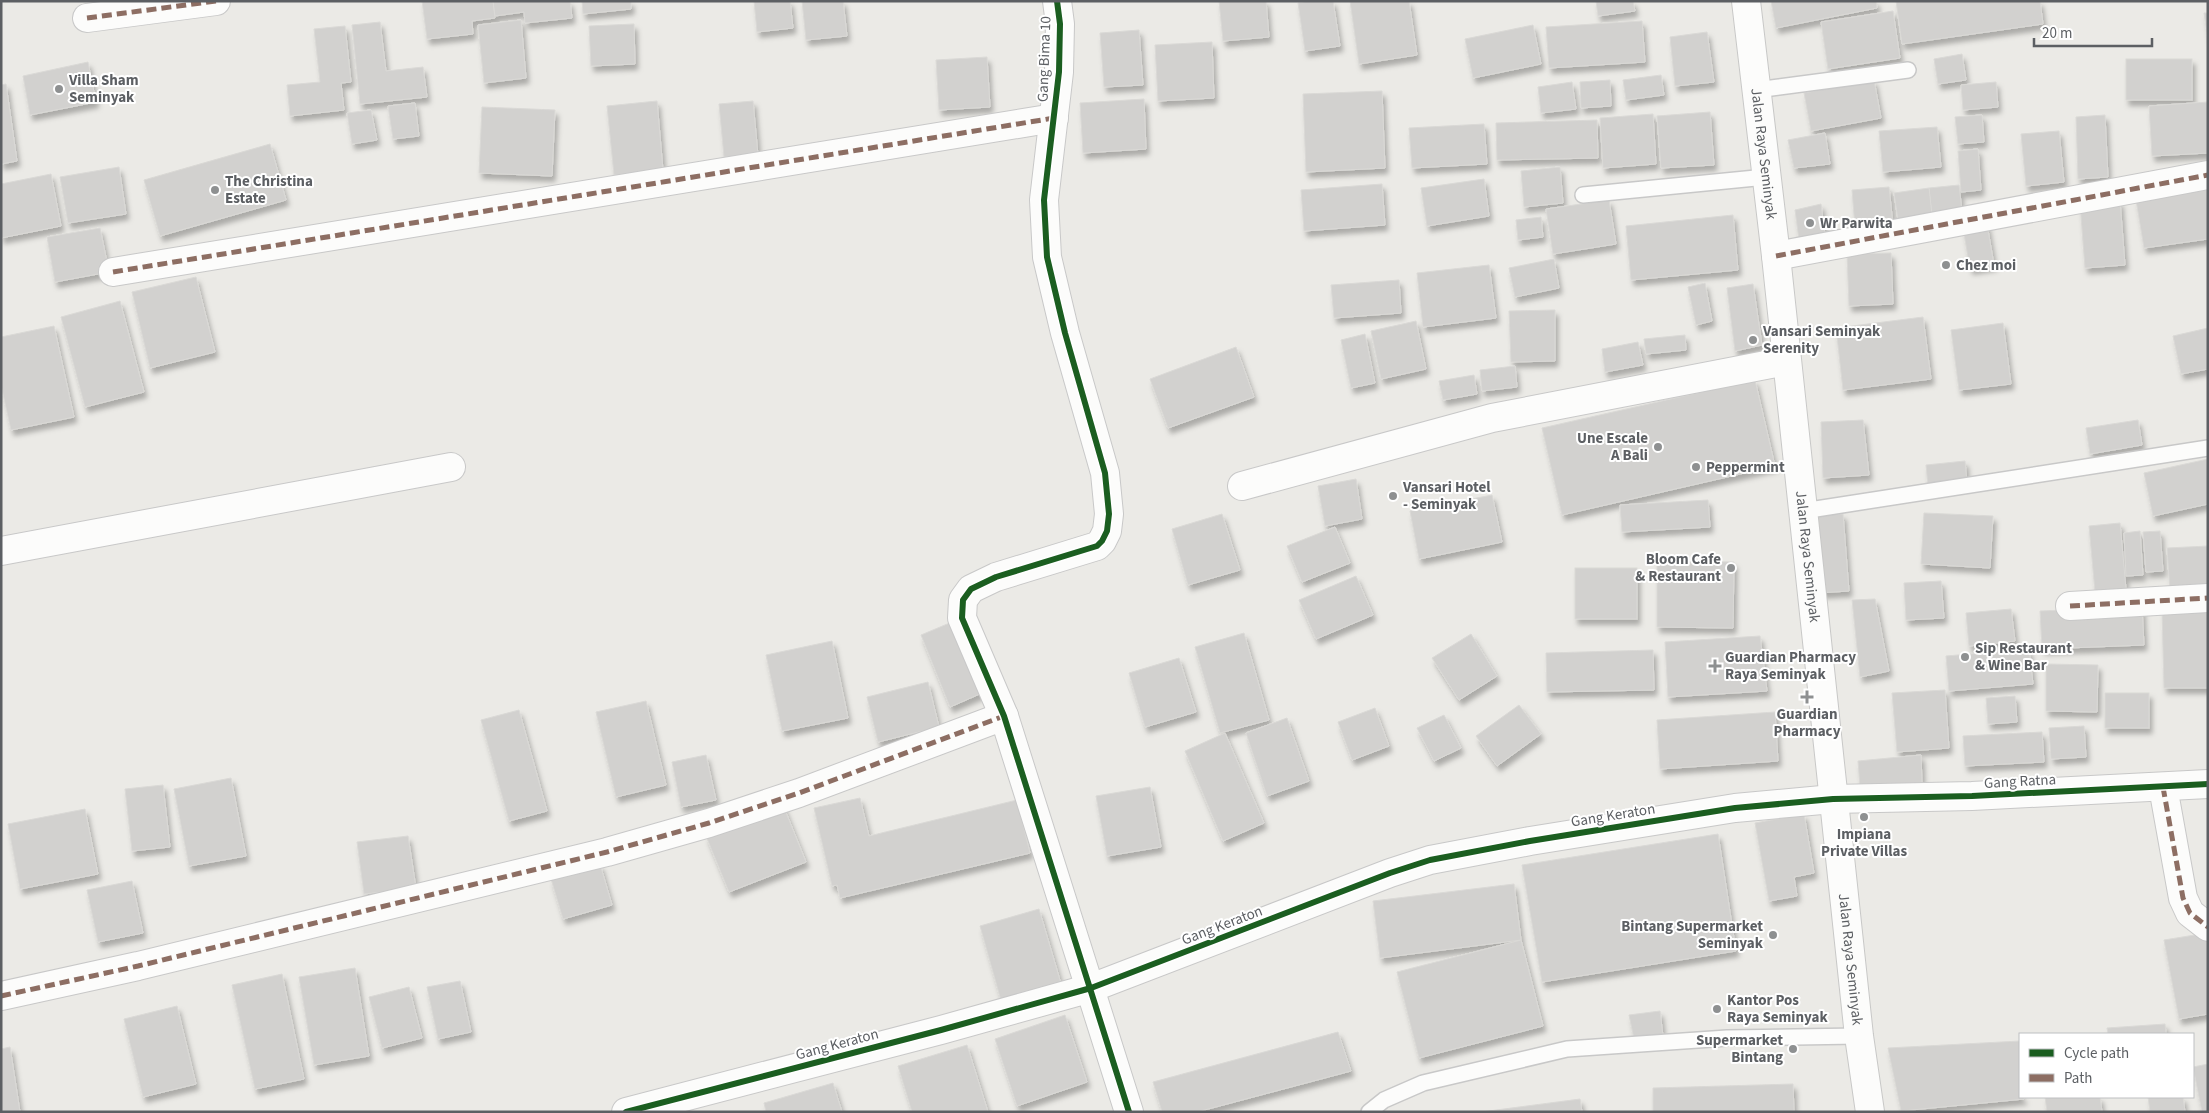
<svg xmlns="http://www.w3.org/2000/svg" width="2209" height="1113" font-family="'Source Sans 3',sans-serif">
	<style>
		.building { fill: #d2d1cf; stroke: #dad9d6; filter: url(#shadow) }
		.lines { fill: none; stroke-linecap: round; stroke-linejoin: round }
		.service-casing { stroke: #c8c8c8; stroke-width: 18 }
		.minor-casing { stroke: #c8c8c8; stroke-width: 30 }
		.secondary-casing { stroke: #c8c8c7; stroke-width: 30 }
		.service { stroke: #fcfcfb; stroke-width: 15 }
		.minor { stroke: #fcfcfb; stroke-width: 28 }
		.secondary { stroke: #fcfcfb; stroke-width: 28 }
		.quiet { stroke: #8d6e63; stroke-width: 5; stroke-dasharray: 10 5; stroke-linecap: butt }
		.cycleway-casing { stroke: #fff; stroke-width: 9 }
		.cycleway { stroke: #1b5e20; stroke-width: 6 }
		.poi-dot { fill: #8e9091; stroke: #fff; stroke-width: 2 }
		.labels { text-anchor: middle; stroke-width: 4; stroke-linejoin: round; paint-order: stroke }
		.street-label { font-size: 15px; fill: #5c5f63; stroke: #fff }
		.poi-label { font-size: 15px; font-weight: bold; fill: #5c5f63; stroke: #fff; text-anchor: start }
	</style>
	<defs>
		<filter id="shadow"><feDropShadow dx="3" dy="5.5" stdDeviation="2.5" flood-color="#0004"/></filter>
	</defs>
	<rect width="100%" height="100%" fill="#ebeae6"/>
	<g class="building">
		<path d="M422 1H493L495 18 472 21 473 34 427 39Z"/>
		<path d="M493 1H570L572 18 525 23 524 12 495 16Z"/>
		<path d="M582 1H631V9L583 14Z"/>
		<path d="M754 1H790L793 28 757 32Z"/>
		<path d="M802 1H843L847 36 806 40Z"/>
		<path d="M1219 1H1266L1269 37 1223 41Z"/>
		<path d="M1309 1H1333L1340 46 1305 51 1298 3Z"/>
		<path d="M1350 1H1409L1417 55 1359 64Z"/>
		<path d="M1596 1H1633L1635 11 1598 16Z"/>
		<path d="M1771 1H1876L1877 8 1776 28Z"/>
		<path d="M1896 1H2040L2043 24 1902 44Z"/>
		<path d="M1893 11 1900 58 1828 69 1821 22Z"/>
		<path d="M2204 13H2208V39Z"/>
		<path d="M521 20 526 78 484 83 478 25Z"/>
		<path d="M1642 21 1645 62 1549 68 1546 27Z"/>
		<path d="M380 22 386 71 423 67 427 97 360 104 352 25Z"/>
		<path d="M634 24 635 64 591 66 589 26Z"/>
		<path d="M1533 25 1541 64 1473 78 1465 39Z"/>
		<path d="M345 26 351 82 341 83 344 110 290 116 287 85 320 82 314 29Z"/>
		<path d="M1139 30 1143 85 1104 87 1100 33Z"/>
		<path d="M1707 32 1714 82 1675 86 1670 37Z"/>
		<path d="M1212 42 1214 98 1158 101 1155 45Z"/>
		<path d="M1962 54 1966 80 1938 84 1934 59Z"/>
		<path d="M987 57 990 107 939 110 936 60Z"/>
		<rect x="2126" y="59" width="66" height="41"/>
		<path d="M88 62 96 102 30 115 23 76Z"/>
		<path d="M1661 75 1664 95 1626 100 1623 80Z"/>
		<path d="M1610 80 1611 106 1581 108 1580 82Z"/>
		<path d="M1874 80 1881 118 1811 131 1804 93Z"/>
		<path d="M1572 82 1576 109 1541 113 1538 87Z"/>
		<path d="M1996 82 1998 107 1963 110 1961 85Z"/>
		<path d="M6 84 17 161 1 164V85Z"/>
		<path d="M1382 91 1385 168 1306 172 1303 94Z"/>
		<path d="M1144 99 1146 149 1083 153 1080 103Z"/>
		<path d="M657 101 663 170 614 175 607 106Z"/>
		<path d="M753 101 758 155 724 157 719 104Z"/>
		<path d="M2208 102V153L2152 156 2149 106Z"/>
		<path d="M415 103 419 136 393 139 388 106Z"/>
		<path d="M482 107 555 110 552 176 479 173Z"/>
		<path d="M371 110 377 140 352 144 347 113Z"/>
		<path d="M1710 112 1714 165 1661 168 1657 116Z"/>
		<path d="M1653 114 1656 164 1603 168 1600 118Z"/>
		<path d="M1982 115 1984 142 1958 144 1955 117Z"/>
		<path d="M2105 115 2108 177 2078 179 2076 117Z"/>
		<path d="M1597 120 1598 158 1497 160 1496 123Z"/>
		<path d="M1484 124 1487 164 1412 168 1409 128Z"/>
		<path d="M1937 127 1941 167 1883 172 1879 131Z"/>
		<path d="M2059 131 2064 182 2026 186 2021 134Z"/>
		<path d="M1825 133 1830 164 1794 168 1788 140Z"/>
		<path d="M270 144 286 200 160 236 144 180Z"/>
		<path d="M1978 149 1981 190 1961 192 1958 151Z"/>
		<path d="M119 167 126 214 68 223 60 177Z"/>
		<path d="M1560 167 1563 203 1524 207 1521 171Z"/>
		<path d="M51 174 61 226 1 238V184Z"/>
		<path d="M1484 179 1489 216 1427 226 1421 188Z"/>
		<path d="M1382 184 1385 225 1304 231 1301 190Z"/>
		<path d="M1959 185 1962 211 1932 215 1929 188Z"/>
		<path d="M1889 187 1893 225 1855 228 1852 190Z"/>
		<path d="M1929 188 1932 215 1898 220 1894 193Z"/>
		<path d="M2208 190V239L2144 248 2136 200Z"/>
		<path d="M1609 200 1616 244 1553 254 1546 209Z"/>
		<path d="M2120 201 2125 265 2085 268 2080 204Z"/>
		<path d="M1821 204 1825 235 1799 240 1795 210Z"/>
		<path d="M1733 215 1738 270 1631 280 1626 226Z"/>
		<path d="M1541 217 1543 237 1518 240 1516 220Z"/>
		<path d="M1987 224 1994 265 1970 269 1963 228Z"/>
		<path d="M100 228 109 272 55 282 47 237Z"/>
		<path d="M1891 253 1893 304 1849 306 1847 254Z"/>
		<path d="M1554 259 1559 288 1515 297 1509 268Z"/>
		<path d="M1489 265 1496 318 1423 327 1417 273Z"/>
		<path d="M196 277 215 352 150 368 132 292Z"/>
		<path d="M1399 280 1401 313 1334 318 1331 285Z"/>
		<path d="M1705 283 1712 321 1696 325 1688 287Z"/>
		<path d="M1753 284 1762 345 1735 351 1727 288Z"/>
		<path d="M120 301 144 392 85 407 61 317Z"/>
		<path d="M1555 310V361L1511 362 1509 311Z"/>
		<path d="M1923 317 1931 379 1843 390 1836 328Z"/>
		<path d="M1416 321 1426 369 1381 379 1371 331Z"/>
		<path d="M2003 323 2011 384 1959 390 1951 330Z"/>
		<path d="M54 326 74 417 11 430 1 385V337Z"/>
		<path d="M2208 328V369L2181 374 2173 336Z"/>
		<path d="M1365 334 1375 383 1351 388 1341 340Z"/>
		<path d="M1685 335 1686 350 1646 354 1644 339Z"/>
		<path d="M1638 342 1643 365 1605 372 1602 349Z"/>
		<path d="M1236 347 1254 397 1168 428 1150 379Z"/>
		<path d="M1515 366 1517 387 1482 391 1480 370Z"/>
		<path d="M1474 375 1477 394 1443 400 1439 381Z"/>
		<path d="M1755 380 1775 466 1562 515 1542 428Z"/>
		<path d="M1863 420 1869 475 1823 478 1821 422Z"/>
		<path d="M2138 420 2142 445 2090 454 2086 428Z"/>
		<path d="M2208 459V504L2153 516 2144 473Z"/>
		<path d="M1965 461 1967 483 1928 487 1926 465Z"/>
		<path d="M1356 479 1362 519 1325 526 1318 486Z"/>
		<path d="M1492 495 1502 542 1419 559 1410 511Z"/>
		<path d="M1708 500 1710 527 1622 532 1620 505Z"/>
		<path d="M1924 513 1993 516 1990 568 1921 564Z"/>
		<path d="M1222 514 1240 570 1188 585 1172 529Z"/>
		<path d="M1843 514 1849 591 1817 593 1812 516Z"/>
		<path d="M2120 523 2126 589 2095 592 2089 526Z"/>
		<path d="M1335 527 1350 563 1302 582 1287 546Z"/>
		<path d="M2140 531 2143 575 2126 576 2124 533Z"/>
		<path d="M2160 531 2163 571 2146 572 2143 532Z"/>
		<path d="M2208 546V589L2170 592 2167 548Z"/>
		<path d="M1657 561 1734 562 1733 628 1657 627Z"/>
		<rect x="1575" y="568" width="62" height="51"/>
		<path d="M1356 576 1373 615 1316 639 1299 600Z"/>
		<path d="M1941 581 1944 618 1906 620 1904 583Z"/>
		<path d="M1875 599 1889 671 1860 677 1852 600Z"/>
		<path d="M2142 607 2144 645 2042 649 2040 611Z"/>
		<path d="M2011 609 2015 641 1969 646 1966 613Z"/>
		<path d="M2162 611H2208V688H2164Z"/>
		<path d="M952 622 982 693 950 707 921 635Z"/>
		<path d="M1244 633 1269 720 1220 733 1195 647Z"/>
		<path d="M1471 634 1497 676 1459 700 1432 658Z"/>
		<path d="M1760 636 1767 691 1668 697 1665 642Z"/>
		<path d="M832 641 848 718 782 731 766 655Z"/>
		<path d="M2029 649 2033 684 1949 691 1946 656Z"/>
		<path d="M1653 650 1654 690 1547 692 1546 653Z"/>
		<path d="M1179 658 1196 712 1145 727 1129 673Z"/>
		<path d="M2046 664 2098 665 2097 712 2046 711Z"/>
		<path d="M928 682 939 727 878 742 867 697Z"/>
		<path d="M1945 690 1949 748 1897 752 1892 693Z"/>
		<rect x="2105" y="693" width="44" height="35"/>
		<path d="M2015 696 2017 722 1988 724 1986 698Z"/>
		<path d="M646 701 666 785 616 797 596 712Z"/>
		<path d="M1519 705 1541 734 1497 766 1476 736Z"/>
		<path d="M1375 708 1389 746 1352 760 1338 722Z"/>
		<path d="M519 710 547 811 509 821 481 720Z"/>
		<path d="M1775 712 1778 761 1660 769 1657 720Z"/>
		<path d="M1444 715 1461 748 1434 761 1417 728Z"/>
		<path d="M1287 718 1309 781 1267 796 1246 733Z"/>
		<path d="M2084 726 2086 757 2051 759 2049 728Z"/>
		<path d="M2042 732 2044 762 1965 766 1963 736Z"/>
		<path d="M1225 733 1264 823 1223 841 1185 751Z"/>
		<path d="M706 755 716 800 681 807 672 762Z"/>
		<path d="M1921 755 1922 783 1860 788 1858 761Z"/>
		<path d="M231 778 246 856 189 866 174 789Z"/>
		<path d="M163 785 170 847 132 851 125 789Z"/>
		<path d="M1150 787 1161 847 1107 856 1096 796Z"/>
		<path d="M860 798 869 836 1017 800 1030 853 840 898 837 885 832 886 814 808Z"/>
		<path d="M783 805 806 862 729 892 706 836Z"/>
		<path d="M85 809 98 874 20 889 8 824Z"/>
		<path d="M1804 814 1814 873 1794 877 1797 896 1769 901 1755 823Z"/>
		<path d="M1718 834 1736 951 1542 982 1522 865Z"/>
		<path d="M408 836 416 888 364 894 357 842Z"/>
		<path d="M600 864 612 905 563 919 551 879Z"/>
		<path d="M132 881 143 933 98 942 87 890Z"/>
		<path d="M1514 884 1521 940 1380 958 1373 901Z"/>
		<path d="M1039 909 1062 987 1002 1004 980 926Z"/>
		<path d="M2207 933 2208 1014 2179 1019 2164 940Z"/>
		<path d="M1521 940 1543 1026 1419 1058 1397 972Z"/>
		<path d="M355 968 369 1056 314 1065 299 977Z"/>
		<path d="M282 974 304 1079 255 1089 232 985Z"/>
		<path d="M460 981 471 1032 438 1039 427 987Z"/>
		<path d="M409 987 422 1038 382 1048 369 997Z"/>
		<path d="M177 1006 196 1084 143 1097 124 1019Z"/>
		<path d="M1660 1011 1663 1036 1634 1039 1629 1015Z"/>
		<path d="M1065 1015 1087 1082 1017 1106 995 1039Z"/>
		<path d="M2165 1024 2166 1034H2108L2107 1028Z"/>
		<path d="M1338 1032 1351 1071 1197 1112H1162L1153 1082Z"/>
		<path d="M2020 1041V1097H2024V1099L1901 1111 1888 1048Z"/>
		<path d="M967 1045 988 1112H912L898 1066Z"/>
		<path d="M10 1047 20 1112H1V1049Z"/>
		<path d="M2208 1064V1112H2202L2193 1067Z"/>
		<path d="M833 1083 842 1112H766L764 1103Z"/>
		<path d="M1793 1084 1794 1112H1653V1088Z"/>
		<path d="M2045 1097H2100L2102 1112H2047Z"/>
		<path d="M2148 1097H2183L2185 1112H2150Z"/>
		<path d="M1580 1099 1582 1112H1481Z"/>
	</g>
	<g class="lines">
		<g class="service-casing">
			<g id="service">
				<path d="M1756 90 1908 70"/>
				<path d="M1583 195 1766 177"/>
				<path d="M1803 511 2208 448"/>
				<path d="M1369 1112 1384 1100 1423 1083 1567 1049 1727 1038 1859 1036"/>
			</g>
		</g>
		<g class="minor-casing">
			<g id="minor">
				<path d="M1057 1 1060 24 1059 72 1044 200 1047 257 1065 333 1105 473 1109 514 1107 531 1102 541 1097 546 996 577 971 589 963 600 962 618 1004 716 1129 1112"/>
				<path d="M87 18 216 1"/>
				<path d="M1776 256 2208 175"/>
				<path d="M113 272 1054 118"/>
				<path d="M1242 486 1492 418 1786 361"/>
				<path d="M1 551 451 467"/>
				<path d="M2070 606 2208 598"/>
				<path d="M2163 787 2183 898 2190 913 2208 927"/>
				<path d="M1 996 138 966 607 852 709 823 799 793 1004 716"/>
				<path d="M626 1112 941 1030 1091 988 1390 873 1430 860 1530 841 1735 808 1833 799 1972 796 2208 784"/>
			</g>
		</g>
		<g class="secondary-casing">
			<g id="secondary">
				<path id="s1" d="M1746 1 1776 256 1859 1036 1870 1112"/>
			</g>
		</g>
		<use href="#service" class="service"/>
		<use href="#minor" class="minor"/>
		<use href="#secondary" class="secondary"/>
		<g class="quiet">
			<path d="M87 18 216 1"/>
			<path d="M1776 256 2208 175"/>
			<path d="M113 272 1054 118"/>
			<path d="M2070 606 2208 598"/>
			<path d="M2163 787 2183 898 2190 913 2208 927"/>
			<path d="M1 996 138 966 607 852 709 823 799 793 1004 716"/>
		</g>
		<g class="cycleway-casing">
			<g id="cycleway">
				<path d="M1057 1 1060 24 1059 72 1044 200 1047 257 1065 333 1105 473 1109 514 1107 531 1102 541 1097 546 996 577 971 589 963 600 962 618 1004 716 1129 1112"/>
				<path d="M626 1112 941 1030 1091 988 1390 873 1430 860 1530 841 1735 808 1833 799 1972 796 2208 784"/>
			</g>
		</g>
		<use href="#cycleway" class="cycleway"/>
	</g>
	<g class="poi-dot">
		<circle cx="59" cy="89" r="5"/>
		<circle cx="215" cy="190" r="5"/>
		<circle cx="1810" cy="223" r="5"/>
		<circle cx="1946" cy="265" r="5"/>
		<circle cx="1753" cy="340" r="5"/>
		<circle cx="1658" cy="447" r="5"/>
		<circle cx="1696" cy="467" r="5"/>
		<circle cx="1393" cy="496" r="5"/>
		<circle cx="1731" cy="568" r="5"/>
		<circle cx="1965" cy="657" r="5"/>
		<path d="M1712.5 658.5h5v5h5v5h-5v5h-5v-5h-5v-5h5z"/>
		<path d="M1804.5 689.5h5v5h5v5h-5v5h-5v-5h-5v-5h5z"/>
		<circle cx="1864" cy="817" r="5"/>
		<circle cx="1773" cy="935" r="5"/>
		<circle cx="1717" cy="1009" r="5"/>
		<circle cx="1793" cy="1049" r="5"/>
	</g>
	<g class="labels">
		<g class="street-label">
			<text transform="translate(1044 59) rotate(-88)" y="5">Gang Bima 10</text>
			<text dy="5" stroke="none"><textPath href="#s1" startOffset="154">Jalan Raya Seminyak</textPath></text>
			<text dy="5" stroke="none"><textPath href="#s1" startOffset="559">Jalan Raya Seminyak</textPath></text>
			<text transform="translate(2020 781) rotate(-3)" y="5">Gang Ratna</text>
			<text transform="translate(1613 815) rotate(-9)" y="5">Gang Keraton</text>
			<text transform="translate(1222 925) rotate(-21)" y="5">Gang Keraton</text>
			<text dy="5" stroke="none"><textPath href="#s1" startOffset="964">Jalan Raya Seminyak</textPath></text>
			<text transform="translate(837 1044) rotate(-15)" y="5">Gang Keraton</text>
		</g>
		<g class="poi-label">
			<text x="69" y="85">Villa Sham<tspan x="69" dy="17">Seminyak</tspan></text>
			<text x="225" y="186">The Christina<tspan x="225" dy="17">Estate</tspan></text>
			<text x="1820" y="228">Wr Parwita</text>
			<text x="1956" y="270">Chez moi</text>
			<text x="1763" y="336">Vansari Seminyak<tspan x="1763" dy="17">Serenity</tspan></text>
			<text x="1648" y="443" text-anchor="end">Une Escale<tspan x="1648" dy="17">A Bali</tspan></text>
			<text x="1706" y="472">Peppermint</text>
			<text x="1403" y="492">Vansari Hotel<tspan x="1403" dy="17">- Seminyak</tspan></text>
			<text x="1721" y="564" text-anchor="end">Bloom Cafe<tspan x="1721" dy="17">&amp; Restaurant</tspan></text>
			<text x="1975" y="653">Sip Restaurant<tspan x="1975" dy="17">&amp; Wine Bar</tspan></text>
			<text x="1725" y="662">Guardian Pharmacy<tspan x="1725" dy="17">Raya Seminyak</tspan></text>
			<text x="1807" y="719" text-anchor="middle">Guardian<tspan x="1807" dy="17">Pharmacy</tspan></text>
			<text x="1864" y="839" text-anchor="middle">Impiana<tspan x="1864" dy="17">Private Villas</tspan></text>
			<text x="1763" y="931" text-anchor="end">Bintang Supermarket<tspan x="1763" dy="17">Seminyak</tspan></text>
			<text x="1727" y="1005">Kantor Pos<tspan x="1727" dy="17">Raya Seminyak</tspan></text>
			<text x="1783" y="1045" text-anchor="end">Supermarket<tspan x="1783" dy="17">Bintang</tspan></text>
		</g>
	</g>
	<rect width="2209" height="1113" fill="none" stroke="#5c5f63" stroke-width="5"/>
	<rect x="2019" y="1033" width="175" height="65" fill="#ffffff" stroke="#bebfc1"/>
	<rect x="2029" y="1049" width="25" height="8" fill="#1b5e20" stroke="#bebfc1"/>
	<text x="2064" y="1058" font-size="15" fill="#5c5f63">Cycle path</text>
	<rect x="2029" y="1074" width="25" height="8" fill="#8d6e63" stroke="#bebfc1"/>
	<text x="2064" y="1083" font-size="15" fill="#5c5f63">Path</text>
	<path d="M2034 38v8h118v-8" fill="none" stroke="#5c5f63" stroke-width="2.5"/>
	<text x="2042" y="38" font-size="15" fill="#5c5f63" stroke="#ffffff" stroke-width="4" paint-order="stroke">20 m</text>
</svg>
